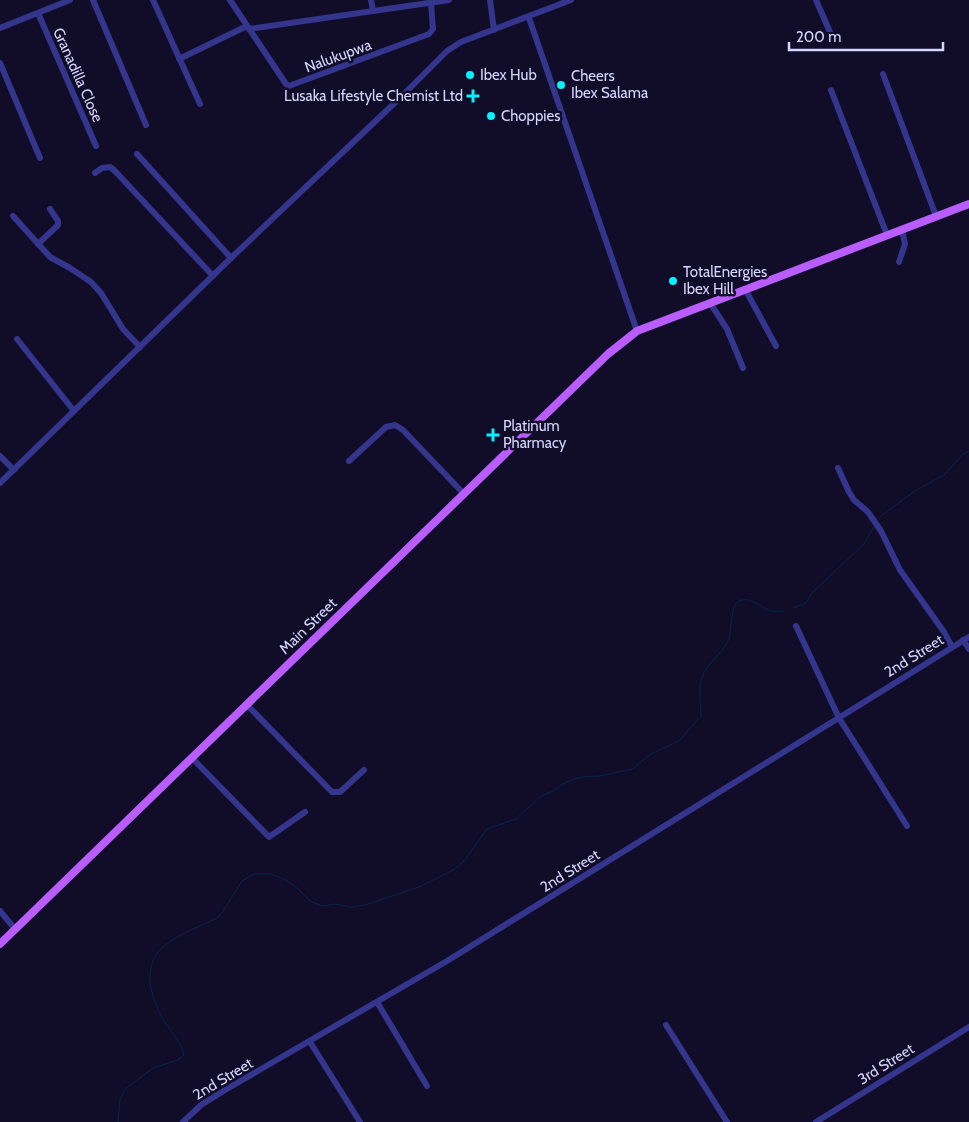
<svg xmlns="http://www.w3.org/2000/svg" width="969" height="1122" font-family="Cabin,sans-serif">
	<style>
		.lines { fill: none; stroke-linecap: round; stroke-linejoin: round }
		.stream { stroke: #07254f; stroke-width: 1 }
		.minor { stroke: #34358d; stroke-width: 6 }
		.major { stroke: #ba5dff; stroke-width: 8 }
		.poi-dot { fill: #02f2ff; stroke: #110d29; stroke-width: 2 }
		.labels { text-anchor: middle; stroke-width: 5; stroke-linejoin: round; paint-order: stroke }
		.street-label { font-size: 15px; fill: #d8d6ff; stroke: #110d29 }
		.poi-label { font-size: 15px; fill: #d8d6ff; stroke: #110d29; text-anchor: start }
	</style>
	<rect width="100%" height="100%" fill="#110d29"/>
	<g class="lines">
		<g class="stream">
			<path d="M878 518 915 491 945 474 963 454 969 451"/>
			<path d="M793 608 806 603 812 593 864 544 875 525"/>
			<path d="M118 1122 120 1100 125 1089 153 1068 178 1060 184 1055C179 1037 171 1033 163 1019 151 998 141 966 163 947 178 934 199 927 217 918L222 913 242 881 254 874H271L284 879 297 888 310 901 322 906 336 904 350 907 365 905 419 887 455 869 464 861 487 829 516 819 541 796 551 792 563 784 574 779 582 777 600 776 632 769 651 754 679 741 701 716C701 704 698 689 702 678 706 663 721 656 728 641 732 631 730 606 739 601 750 596 759 606 768 610 772 612 778 611 783 611"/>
		</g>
		<g class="minor">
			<path d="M93 0 146 125"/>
			<path d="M153 0 200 104"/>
			<path d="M230 0 286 84 289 86 429 34 433 29 431 3"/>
			<path d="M371 0 373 10"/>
			<path d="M490 0 494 30"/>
			<path d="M816 0 830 32"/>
			<path d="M38 13 96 146"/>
			<path d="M529 18 637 331"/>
			<path d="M0 28 70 0"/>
			<path d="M249 29 449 0"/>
			<path d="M179 59 247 26"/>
			<path d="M0 63 40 158"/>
			<path d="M883 74 936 216"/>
			<path d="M831 90 887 235"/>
			<path d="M137 154 231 258"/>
			<path d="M95 173 102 168 110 167 114 170 213 276"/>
			<path d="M13 216 50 257 70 268 91 282 101 293 123 329 140 347"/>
			<path d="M38 244 58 225V221L50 209"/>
			<path d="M899 262 905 244 902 230"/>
			<path d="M745 289 776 346"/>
			<path d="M710 303 727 329 743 368"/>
			<path d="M17 339 74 411"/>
			<path d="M0 456 14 470"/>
			<path d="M349 461 386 427 395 425 403 430 464 494"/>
			<path d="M838 468 849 492 854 500 868 512 881 531 900 570 944 632 952 647"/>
			<path d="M0 483 231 258 402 96 447 51 461 42 571 0"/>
			<path d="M796 626 839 718 907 826"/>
			<path d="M963 640 969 649"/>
			<path d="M247 705 332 792H340L364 770"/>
			<path d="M192 758 269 837 305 812"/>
			<path d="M0 911 15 929"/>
			<path d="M377 1002 427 1086"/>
			<path d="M666 1025 727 1122"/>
			<path d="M310 1042 360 1122"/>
			<path d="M183 1122 201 1105 225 1090 447 961 969 637"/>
			<path d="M816 1122 969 1027"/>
		</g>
		<path class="major" d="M0 944 608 354 637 331 969 204"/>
	</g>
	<g class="poi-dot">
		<circle cx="470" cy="75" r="5"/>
		<circle cx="561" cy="85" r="5"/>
		<path d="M470.5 88.5h5v5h5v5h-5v5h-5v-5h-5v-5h5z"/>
		<circle cx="491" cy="116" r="5"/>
		<circle cx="673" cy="281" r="5"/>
		<path d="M490.5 427.5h5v5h5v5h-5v5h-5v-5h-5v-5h5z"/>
	</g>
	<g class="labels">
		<g class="street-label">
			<text transform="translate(338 56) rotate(-20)" y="5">Nalukupwa</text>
			<text transform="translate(78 75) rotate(66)" y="5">Granadilla Close</text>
			<text transform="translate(308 626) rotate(-44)" y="5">Main Street</text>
			<text transform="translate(914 656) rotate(-32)" y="5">2nd Street</text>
			<text transform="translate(570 871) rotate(-32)" y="5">2nd Street</text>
			<text transform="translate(886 1064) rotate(-32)" y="5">3rd Street</text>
			<text transform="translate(223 1079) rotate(-31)" y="5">2nd Street</text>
		</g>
		<g class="poi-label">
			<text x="480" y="80">Ibex Hub</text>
			<text x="571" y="81">Cheers<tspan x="571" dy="17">Ibex Salama</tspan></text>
			<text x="463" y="101" text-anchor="end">Lusaka Lifestyle Chemist Ltd</text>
			<text x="501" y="121">Choppies</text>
			<text x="683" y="277">TotalEnergies<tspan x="683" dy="17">Ibex Hill</tspan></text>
			<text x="503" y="431">Platinum<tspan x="503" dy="17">Pharmacy</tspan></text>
		</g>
	</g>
	<path d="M789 42v8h154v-8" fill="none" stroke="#d8d6ff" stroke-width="2.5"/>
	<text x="796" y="42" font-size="15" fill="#d8d6ff" stroke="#110d29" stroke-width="4" paint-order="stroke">200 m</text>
</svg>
